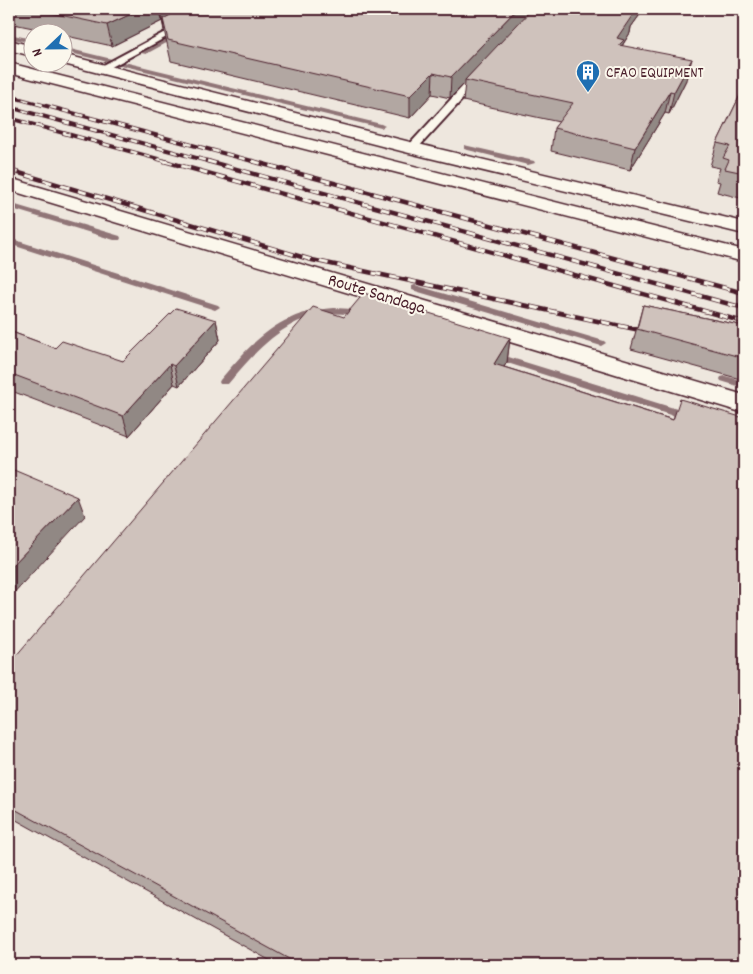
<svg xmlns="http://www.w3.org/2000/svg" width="753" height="974" font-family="Dekko,sans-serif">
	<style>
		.built { fill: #eee7de; fill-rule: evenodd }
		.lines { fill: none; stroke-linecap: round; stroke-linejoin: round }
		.stream { fill: #907477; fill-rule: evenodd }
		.lane-casing { stroke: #4a1f2b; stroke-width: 4 }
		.secondary-casing { stroke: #4a1f2b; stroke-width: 3 }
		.highway-casing { stroke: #4a1f2b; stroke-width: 3 }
		.lane { fill: #fbf7ec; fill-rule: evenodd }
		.secondary { fill: #fbf7ec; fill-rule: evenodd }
		.highway { fill: #fbf7ec; fill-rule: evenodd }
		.rail-far1-casing { stroke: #4a1f2b; stroke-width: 4 }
		.rail-casing { stroke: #4a1f2b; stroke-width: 4.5 }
		.rail-far1 { stroke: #fbf7ec; stroke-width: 2.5; stroke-dasharray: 7; stroke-linecap: butt }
		.rail { stroke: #fbf7ec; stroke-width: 3; stroke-dasharray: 9; stroke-linecap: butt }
		.wall { fill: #b2a7a2; stroke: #4a1f2b }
		.shaded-wall { fill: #918884; stroke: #4a1f2b }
		.building { fill: #cfc2bc; stroke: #4a1f2b }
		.labels { text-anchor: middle; stroke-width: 4; stroke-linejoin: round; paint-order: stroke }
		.far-poi-label { font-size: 15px; fill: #4a1f2b; stroke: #fbf7ec; text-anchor: start }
		.street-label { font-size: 18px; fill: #4a1f2b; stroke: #fbf7ec }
	</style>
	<rect width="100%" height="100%" fill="#fbf7ec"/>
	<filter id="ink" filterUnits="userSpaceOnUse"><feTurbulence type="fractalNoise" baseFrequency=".02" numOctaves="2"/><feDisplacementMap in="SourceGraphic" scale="10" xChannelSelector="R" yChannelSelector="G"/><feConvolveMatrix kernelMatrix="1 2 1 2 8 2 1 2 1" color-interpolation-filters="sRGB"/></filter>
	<g filter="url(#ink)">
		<path class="built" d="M9 9H744V965H9ZM32 32H62V62H32Z"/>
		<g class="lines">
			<g class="stream">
				<path d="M178 33 183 34 146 54 141 53Z"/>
				<path d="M9 34 32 39V43L9 38Z"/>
				<path d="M62 47 381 124 385 126 381 128 62 51Z"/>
				<path d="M464 145 534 161 535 163 528 165 464 149Z"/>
				<path d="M9 203 120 236 121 238 120 240H114L9 208Z"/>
				<path d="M9 238 218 305 220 307 215 310 212 309 9 244Z"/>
				<path d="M415 285 604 341 606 343 601 346 598 345 412 290V286Z"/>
				<path d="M334 308 353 309 365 312 367 314 362 317C300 301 263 342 228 384H220L219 382 220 380C254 340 279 312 334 308Z"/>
				<path d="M492 352 693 414 694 417 689 421 489 357 487 355Z"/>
				<path d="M725 376 744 381V388L721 381 720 379 721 377Z"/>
			</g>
			<g class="lane-casing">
				<g id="lane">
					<path d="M208 9H218L104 71 96 69Z"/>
					<path d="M478 73 483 76 482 78 416 150H408V146L474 74Z"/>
				</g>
			</g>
			<g class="secondary-casing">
				<path id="secondary" d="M9 178 744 395V413L9 190Z"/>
			</g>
			<g class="highway-casing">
				<g id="highway">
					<path d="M9 40 32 46V56L9 50Z"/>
					<path d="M62 54 414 143 744 222V234L405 152 56 62H62Z"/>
					<path d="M9 63 744 250V262L9 73Z"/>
				</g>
			</g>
			<use href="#lane" class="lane"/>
			<use href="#secondary" class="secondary"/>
			<use href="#highway" class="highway"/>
			<g class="rail-far1-casing">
				<g id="rail-far1">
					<path d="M9 96 256 162"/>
					<path d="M9 107 211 162"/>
					<path d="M9 118 169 162"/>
				</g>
			</g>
			<g class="rail-casing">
				<g id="rail">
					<path d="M164 161 744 322"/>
					<path d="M207 161 744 308"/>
					<path d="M252 161 744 293"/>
					<path d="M9 170 312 260 649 332"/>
				</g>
			</g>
			<use href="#rail-far1" class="rail-far1"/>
			<use href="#rail" class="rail"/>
		</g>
		<g class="wall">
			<path d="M9 9H644L631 27 630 33 622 46 686 80 669 114 665 113 630 170 551 151 554 128 559 122 463 101 465 83 450 98 432 94 410 118 171 61 162 21 112 46 62 35V32H52L9 23Z"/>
			<path d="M744 87V199L717 192 720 182 716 181 720 168 710 166 717 143Z"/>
			<path d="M643 305 744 326V380L631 349Z"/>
			<path d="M344 317 510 338 507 362 504 367 744 442V965H278L9 816V664Z"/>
			<path d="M216 320 220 340 179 386 174 384 129 436 9 390V331L55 348 123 361Z"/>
		</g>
		<g class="shaded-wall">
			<path d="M142 9H160L162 21 112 46 107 25Z"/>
			<path d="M163 9H204L163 19 164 30 161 10Z"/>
			<path d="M517 9H534L465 80V83L450 98 451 77Z"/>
			<path d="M634 9H644L631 27 630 33 623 44 619 60 617 38Z"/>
			<path d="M692 59 686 80 669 114 674 92Z"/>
			<path d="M433 73 432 94 410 118V96Z"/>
			<path d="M670 91 665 113 630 170 635 148Z"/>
			<path d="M216 320 220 340 179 386 174 366Z"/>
			<path d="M510 338 507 362 491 388 494 364Z"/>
			<path d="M170 364 174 384 129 436 123 416Z"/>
			<path d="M78 497 85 516 9 598V569Z"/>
		</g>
		<g class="building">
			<path d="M32 9H142L107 25Z"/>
			<path d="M182 9H517L451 77 433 73 410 96 168 40 163 19Z"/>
			<path d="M532 9H634L631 12 634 13 617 38 624 40 619 45 692 59 674 92 670 91 635 148 554 128 573 103 465 80Z"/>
			<path d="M744 87V173L725 169 729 160 723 158 730 146 717 143Z"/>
			<path d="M364 293 510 338 494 364 673 420 680 399 744 418V965H300L9 806V664L313 307 344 317Z"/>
			<path d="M643 305 744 326V358L637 329Z"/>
			<path d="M176 308 216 320 174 366 170 364 123 416 9 373V331L55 348 62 341 123 361Z"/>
			<path d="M9 468 78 497 9 569Z"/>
		</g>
	</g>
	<defs>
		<g id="building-pin" transform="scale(1.25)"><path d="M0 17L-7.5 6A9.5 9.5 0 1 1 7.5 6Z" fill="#1f6fb2" stroke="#fbf7ec"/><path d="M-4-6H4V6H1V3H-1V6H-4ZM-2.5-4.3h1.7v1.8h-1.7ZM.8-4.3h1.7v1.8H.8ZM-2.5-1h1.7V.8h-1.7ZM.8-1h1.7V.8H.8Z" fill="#fff"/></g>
	</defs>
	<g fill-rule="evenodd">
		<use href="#building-pin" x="588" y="72"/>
	</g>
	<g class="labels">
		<g class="far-poi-label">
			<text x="606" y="77">CFAO EQUIPMENT</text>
		</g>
		<g class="street-label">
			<text transform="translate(377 293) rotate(17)" y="6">Route Sandaga</text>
		</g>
	</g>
	<rect width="753" height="974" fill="none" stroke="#fbf7ec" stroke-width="30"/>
	<rect x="15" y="15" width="723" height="944" fill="none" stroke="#4a1f2b" stroke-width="2" filter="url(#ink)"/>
	<g transform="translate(48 48) rotate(248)"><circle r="24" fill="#fbf7ec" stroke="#b4a19f"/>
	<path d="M0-4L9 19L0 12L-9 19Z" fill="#1f6fb2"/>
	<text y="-8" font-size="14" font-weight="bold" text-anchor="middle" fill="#4a1f2b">N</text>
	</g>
</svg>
